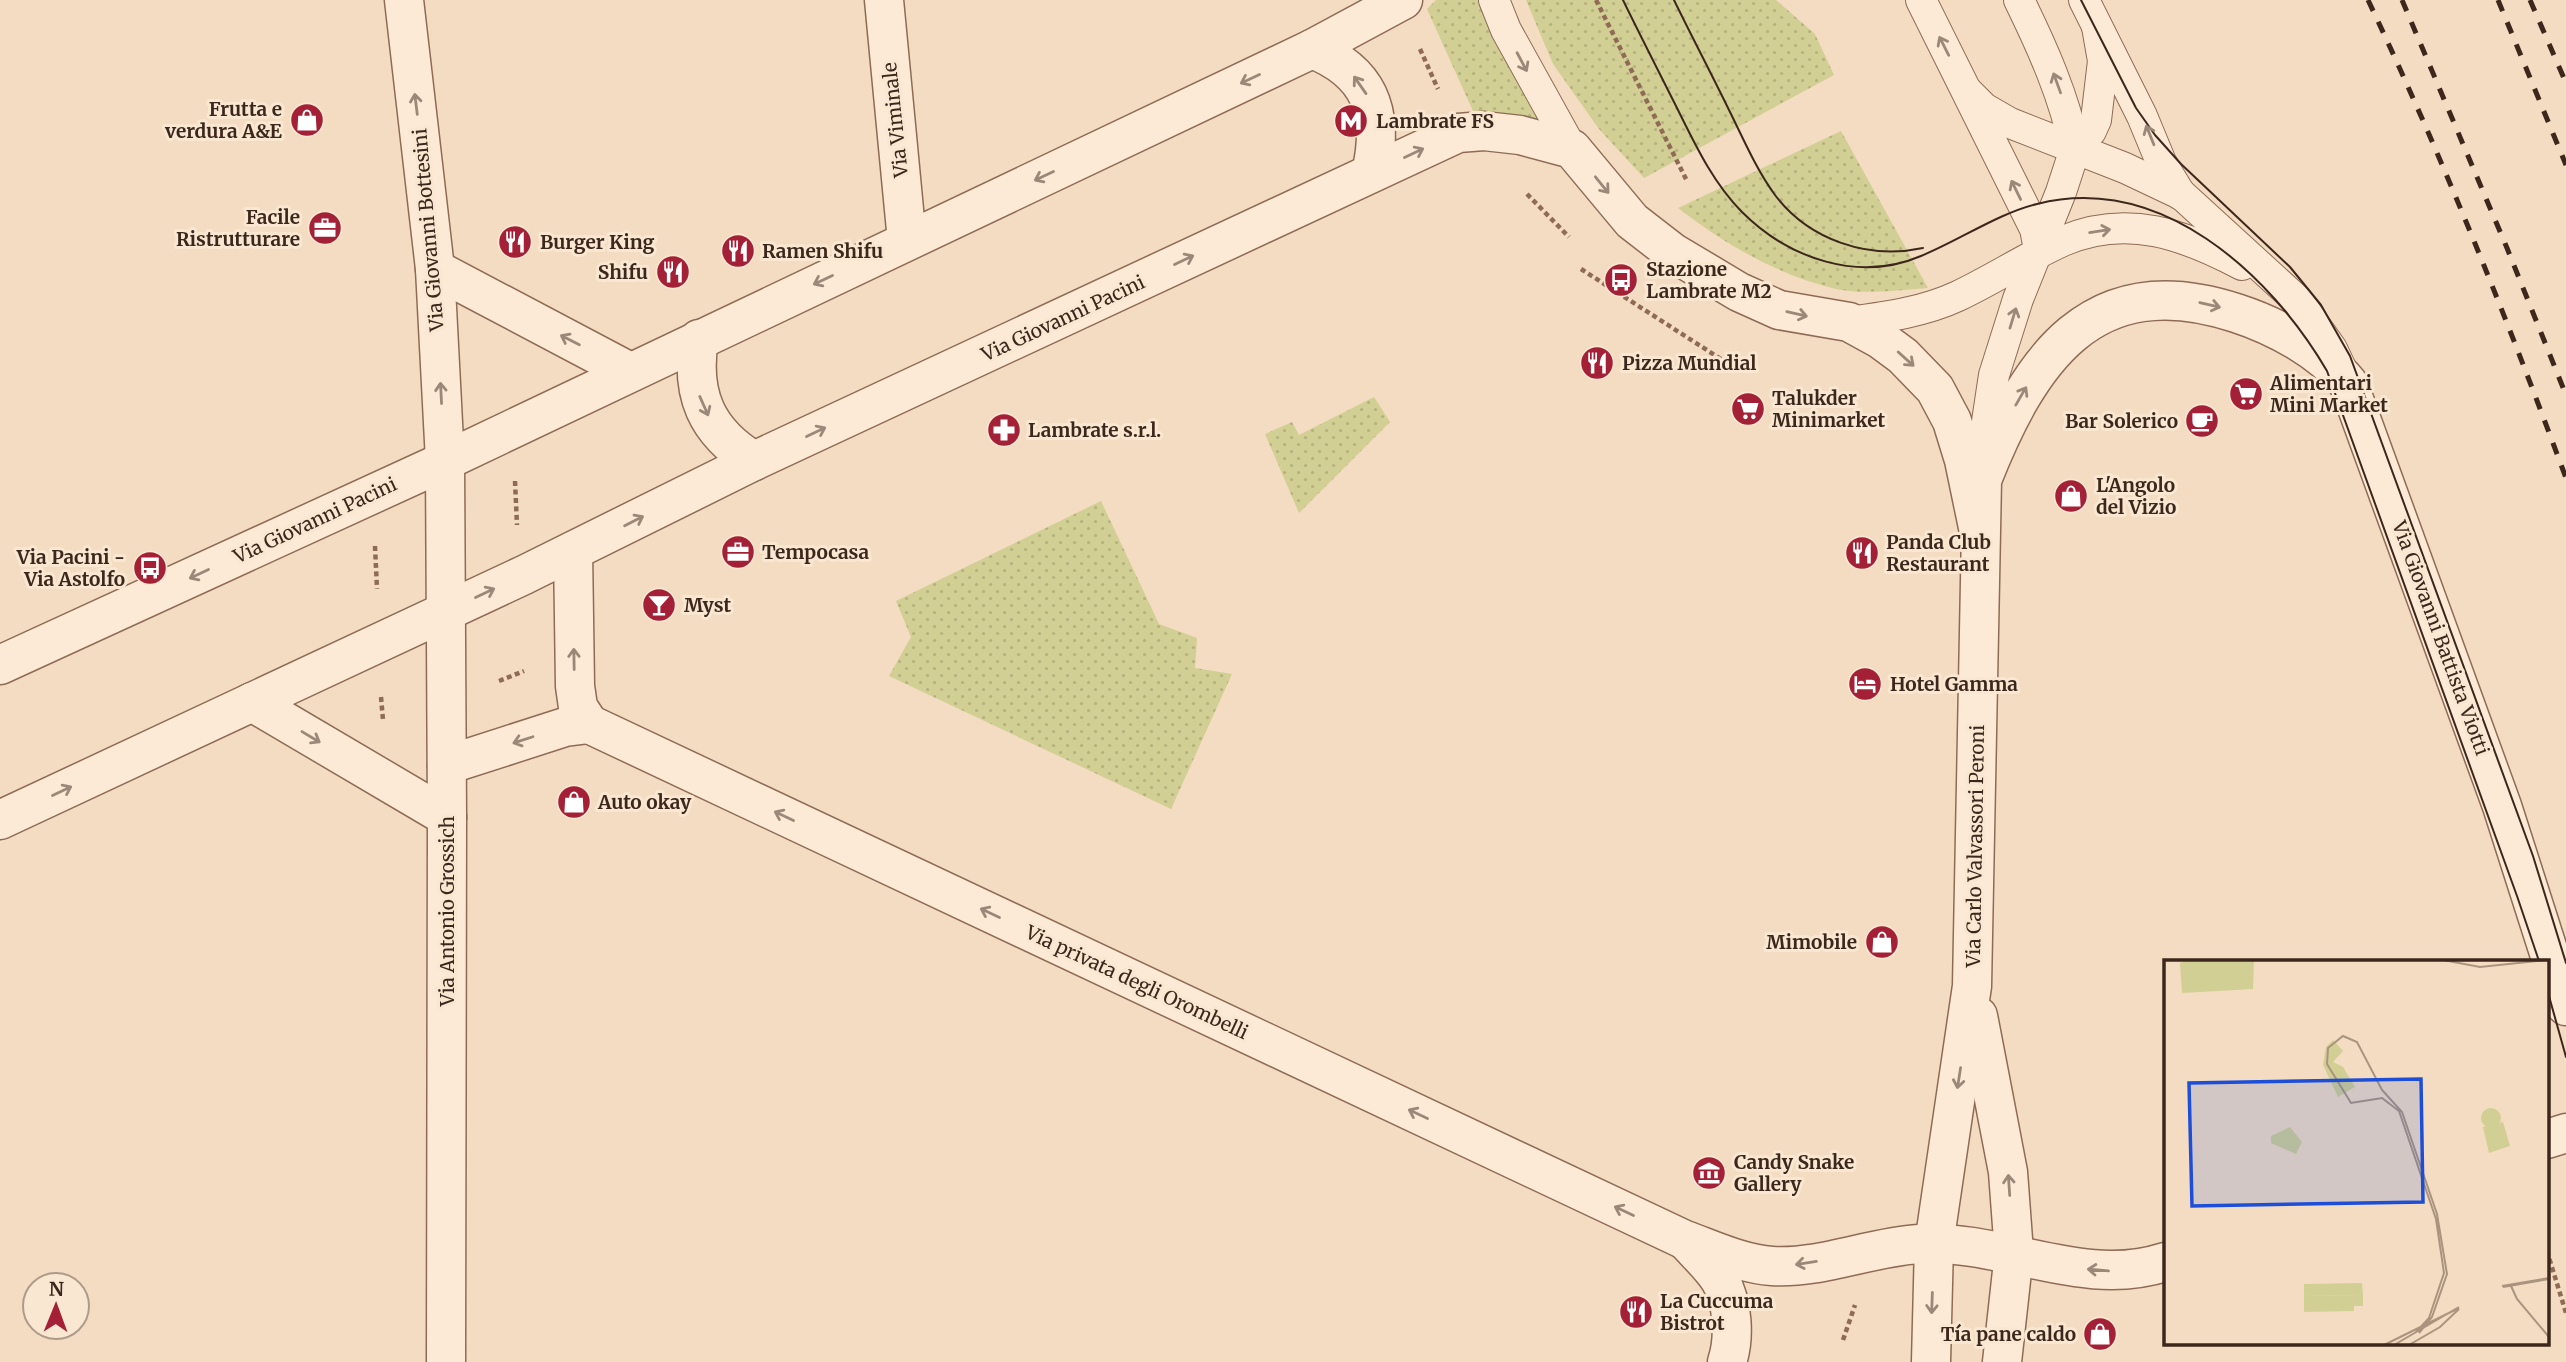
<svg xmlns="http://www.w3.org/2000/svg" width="2566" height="1362" font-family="Merriweather,serif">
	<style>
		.grass { fill: url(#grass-dots) }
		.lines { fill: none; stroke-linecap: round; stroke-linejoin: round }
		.service-casing { stroke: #8f6b56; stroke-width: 32 }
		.minor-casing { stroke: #8f6b56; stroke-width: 41 }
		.path { stroke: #8f6b56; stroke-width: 4.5; stroke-dasharray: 5 3.5; stroke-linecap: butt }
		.service { stroke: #fcead6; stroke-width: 30 }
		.minor { stroke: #fcead6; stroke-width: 38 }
		.tram { stroke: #3d271c; stroke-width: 2 }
		.rail { stroke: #3d271c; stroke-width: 5; stroke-dasharray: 12 12; stroke-linecap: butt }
		.oneway { stroke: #9c8879 }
		.labels { text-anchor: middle; stroke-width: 6; stroke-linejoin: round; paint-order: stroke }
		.poi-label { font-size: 19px; font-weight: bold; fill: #3d271c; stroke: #f9e7d2; text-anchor: start }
		.street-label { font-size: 19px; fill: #3d271c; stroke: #f9e7d2 }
		.inset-road { fill: none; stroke: #aa947f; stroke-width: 2 }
		.view { fill: #1d4ed8; fill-opacity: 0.15; stroke: #1d4ed8; stroke-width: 3.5 }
		.inset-edge { fill: none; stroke: #3d271c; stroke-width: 3.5 }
	</style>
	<defs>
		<pattern id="grass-dots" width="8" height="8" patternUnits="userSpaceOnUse" patternTransform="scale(1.75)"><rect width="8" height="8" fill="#d2cf94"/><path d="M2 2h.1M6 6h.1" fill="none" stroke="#b5b27f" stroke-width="1.8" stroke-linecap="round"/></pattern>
	</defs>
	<rect width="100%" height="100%" fill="#f3dcc1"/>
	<g class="grass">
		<path d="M1436 0H1484L1541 118 1537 122 1477 120 1427 9Z"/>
		<path d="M1526 0H1776L1815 34 1834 75 1644 178 1599 129 1553 64Z"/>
		<path d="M1841 131 1928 288C1898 290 1865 295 1836 289 1777 275 1725 244 1678 208Z"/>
		<path d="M1374 397 1390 422 1299 513 1265 434 1292 422 1299 435Z"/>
		<path d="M1101 501 1159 624 1197 638 1195 668 1232 674 1171 809 889 676 911 637 896 601Z"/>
	</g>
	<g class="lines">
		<g class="service-casing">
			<g id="service">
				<path d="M1494 0 1506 30 1572 149"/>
				<path d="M1921 0 2035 229 2038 244 2037 253"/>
				<path d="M2019 0C2043 49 2064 96 2075 149"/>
				<path d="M2084 0 2142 116 2161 162 2181 195"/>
				<path d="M1968 92 1984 108 2010 123 2125 168 2182 195 2298 301 2332 349 2341 368"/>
				<path d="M1849 322C1886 317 1924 312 1958 296 1994 279 2027 257 2063 241 2127 213 2185 235 2242 265"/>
				<path d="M1983 462 1986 428 1994 375 2018 299 2061 192 2075 149 2091 131 2096 120 2103 61 2097 27"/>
			</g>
		</g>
		<g class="minor-casing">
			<g id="minor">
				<path d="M404 0 435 269 445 461 447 817 446 1362"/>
				<path d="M884 0 907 241"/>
				<path d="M1312 49C1371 72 1385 114 1371 173"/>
				<path d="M435 269 630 372"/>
				<path d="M699 339C690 394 706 432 754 461"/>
				<path d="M573 551 575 686 578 707 589 724"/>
				<path d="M0 665 445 461 1312 49 1403 0"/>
				<path d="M252 702 447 817"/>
				<path d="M589 724 1685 1240C1713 1250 1742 1264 1772 1266 1821 1269 1870 1247 1919 1244 2004 1239 2082 1289 2165 1262"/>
				<path d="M447 765 565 727 589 724"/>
				<path d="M0 820 524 575 754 461 1458 133 1484 131 1520 135 1572 149 1632 221 1672 252 1739 292 1779 310 1849 322 1880 339 1903 356 1935 389 1952 421 1964 460 1980 537"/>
				<path d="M1978 1016 2008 1172 2014 1253 2002 1362"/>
				<path d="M2547 1139 2566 1133"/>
				<path d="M1687 1242C1698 1254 1712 1267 1720 1280 1733 1302 1735 1338 1727 1362"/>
				<path d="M1931 1362 1934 1244 1972 986 1982 480C2029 361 2091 265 2236 313 2276 326 2321 350 2348 383L2502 806 2566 1006"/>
			</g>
		</g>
		<g class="path">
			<path d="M1596 0 1687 181"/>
			<path d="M1420 49 1438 89"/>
			<path d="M1527 194 1569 237"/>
			<path d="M1581 269 1727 363"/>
			<path d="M515 481 517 525"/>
			<path d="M375 546 377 589"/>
			<path d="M499 681 524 671"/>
			<path d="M381 697 383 720"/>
			<path d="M2547 1251 2566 1313"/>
			<path d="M1843 1340 1855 1305"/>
		</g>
		<use href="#service" class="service"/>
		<use href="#minor" class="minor"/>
		<g class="tram">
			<path d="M1623 0C1640 35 1658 70 1675 104 1694 142 1712 182 1742 212 1788 258 1858 283 1921 256 1958 241 1999 213 2037 204 2160 173 2269 272 2327 371L2517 896 2539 961"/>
			<path d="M1674 0C1692 37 1711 73 1729 110 1743 138 1756 169 1775 195 1809 240 1868 260 1923 248"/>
			<path d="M2081 0 2136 108 2155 135 2181 164 2290 267 2321 305 2350 356 2533 856 2566 963"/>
			<path d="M2547 989 2566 1057"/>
		</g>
		<g class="rail">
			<path d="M2368 0C2442 156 2506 316 2566 478"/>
			<path d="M2402 0 2507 248 2566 395"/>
			<path d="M2498 0 2566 165"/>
			<path d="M2530 0 2566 83"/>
		</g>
	</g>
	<defs><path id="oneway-shaft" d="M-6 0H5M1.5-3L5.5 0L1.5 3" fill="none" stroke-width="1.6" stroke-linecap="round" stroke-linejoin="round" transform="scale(1.75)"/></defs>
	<g class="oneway">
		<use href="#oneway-shaft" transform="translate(1944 46) rotate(-117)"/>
		<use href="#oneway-shaft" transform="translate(1522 62) rotate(62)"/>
		<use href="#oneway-shaft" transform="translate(1250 79) rotate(155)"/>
		<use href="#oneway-shaft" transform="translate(2057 83) rotate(-110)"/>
		<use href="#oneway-shaft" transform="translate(1360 85) rotate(-125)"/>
		<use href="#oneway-shaft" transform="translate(416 104) rotate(-97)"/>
		<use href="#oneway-shaft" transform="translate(2150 135) rotate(-112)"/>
		<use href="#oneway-shaft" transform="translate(1414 153) rotate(-25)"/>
		<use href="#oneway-shaft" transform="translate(1044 176) rotate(155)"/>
		<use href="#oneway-shaft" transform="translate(1602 185) rotate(51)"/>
		<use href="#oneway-shaft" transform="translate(2016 190) rotate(-116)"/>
		<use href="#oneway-shaft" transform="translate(2100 231) rotate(-9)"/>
		<use href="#oneway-shaft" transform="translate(1184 260) rotate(-25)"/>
		<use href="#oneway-shaft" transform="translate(823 280) rotate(155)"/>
		<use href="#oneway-shaft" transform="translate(2210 305) rotate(13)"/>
		<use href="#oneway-shaft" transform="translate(1797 314) rotate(13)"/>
		<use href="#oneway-shaft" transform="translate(2013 318) rotate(-73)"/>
		<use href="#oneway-shaft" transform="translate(570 340) rotate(-153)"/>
		<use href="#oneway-shaft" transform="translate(1906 359) rotate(42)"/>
		<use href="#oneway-shaft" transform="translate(441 393) rotate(-93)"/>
		<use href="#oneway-shaft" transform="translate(2021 396) rotate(-60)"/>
		<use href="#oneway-shaft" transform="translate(704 406) rotate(66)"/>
		<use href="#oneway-shaft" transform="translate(816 432) rotate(-25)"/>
		<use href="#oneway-shaft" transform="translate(634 521) rotate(-27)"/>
		<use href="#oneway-shaft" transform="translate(199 574) rotate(155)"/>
		<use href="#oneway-shaft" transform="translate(485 593) rotate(-25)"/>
		<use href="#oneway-shaft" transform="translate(574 659) rotate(-91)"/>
		<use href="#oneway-shaft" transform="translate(311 737) rotate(31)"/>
		<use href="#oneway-shaft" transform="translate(523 740) rotate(162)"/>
		<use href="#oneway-shaft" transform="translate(62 791) rotate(-25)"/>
		<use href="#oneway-shaft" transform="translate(784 816) rotate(-155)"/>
		<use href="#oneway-shaft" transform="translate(990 913) rotate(-155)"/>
		<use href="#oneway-shaft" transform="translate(1959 1078) rotate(99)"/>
		<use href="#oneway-shaft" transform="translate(1418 1114) rotate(-155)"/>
		<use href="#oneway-shaft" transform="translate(2009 1185) rotate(-94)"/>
		<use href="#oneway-shaft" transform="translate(1624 1211) rotate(-155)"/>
		<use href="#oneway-shaft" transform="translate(1806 1263) rotate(171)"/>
		<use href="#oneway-shaft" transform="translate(2098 1270) rotate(-175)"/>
		<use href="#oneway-shaft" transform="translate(1932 1303) rotate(92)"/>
	</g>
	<defs>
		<g id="shop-disc" transform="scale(1.75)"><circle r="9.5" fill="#a42036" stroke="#f9e7d2"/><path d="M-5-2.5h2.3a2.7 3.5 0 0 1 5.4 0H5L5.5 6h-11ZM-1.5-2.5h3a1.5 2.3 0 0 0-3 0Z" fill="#fff"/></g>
		<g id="metro-disc" transform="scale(1.75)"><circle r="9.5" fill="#a42036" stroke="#f9e7d2"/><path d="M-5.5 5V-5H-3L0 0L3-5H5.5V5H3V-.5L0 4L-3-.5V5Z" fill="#fff"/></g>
		<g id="office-disc" transform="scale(1.75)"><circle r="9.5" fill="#a42036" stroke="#f9e7d2"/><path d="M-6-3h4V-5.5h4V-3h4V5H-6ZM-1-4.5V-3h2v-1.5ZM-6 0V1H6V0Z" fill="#fff"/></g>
		<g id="restaurant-disc" transform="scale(1.75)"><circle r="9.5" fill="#a42036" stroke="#f9e7d2"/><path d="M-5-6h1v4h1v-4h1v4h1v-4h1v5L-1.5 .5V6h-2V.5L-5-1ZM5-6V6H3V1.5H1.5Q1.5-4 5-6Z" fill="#fff"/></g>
		<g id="bus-disc" transform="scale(1.75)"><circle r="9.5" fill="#a42036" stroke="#f9e7d2"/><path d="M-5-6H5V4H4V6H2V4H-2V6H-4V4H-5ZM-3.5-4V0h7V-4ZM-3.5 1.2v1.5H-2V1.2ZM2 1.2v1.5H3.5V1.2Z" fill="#fff"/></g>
		<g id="supermarket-disc" transform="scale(1.75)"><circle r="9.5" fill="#a42036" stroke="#f9e7d2"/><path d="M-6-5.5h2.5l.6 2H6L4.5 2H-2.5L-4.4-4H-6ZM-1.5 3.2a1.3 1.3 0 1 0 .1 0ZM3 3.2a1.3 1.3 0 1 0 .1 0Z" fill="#fff"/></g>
		<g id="cafe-disc" transform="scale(1.75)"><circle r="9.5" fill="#a42036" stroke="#f9e7d2"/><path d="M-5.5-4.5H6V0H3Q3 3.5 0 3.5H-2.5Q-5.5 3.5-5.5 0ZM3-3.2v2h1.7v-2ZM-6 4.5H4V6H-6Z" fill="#fff"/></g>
		<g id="pharmacy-disc" transform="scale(1.75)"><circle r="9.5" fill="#a42036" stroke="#f9e7d2"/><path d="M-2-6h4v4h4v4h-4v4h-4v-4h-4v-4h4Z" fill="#fff"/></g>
		<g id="bar-disc" transform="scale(1.75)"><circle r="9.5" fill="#a42036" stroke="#f9e7d2"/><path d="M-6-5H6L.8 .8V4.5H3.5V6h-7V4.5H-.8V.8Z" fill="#fff"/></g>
		<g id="hotel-disc" transform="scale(1.75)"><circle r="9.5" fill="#a42036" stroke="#f9e7d2"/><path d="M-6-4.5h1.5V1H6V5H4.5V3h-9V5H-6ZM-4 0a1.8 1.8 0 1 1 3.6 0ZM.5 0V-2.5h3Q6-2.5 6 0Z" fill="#fff"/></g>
		<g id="museum-disc" transform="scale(1.75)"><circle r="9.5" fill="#a42036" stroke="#f9e7d2"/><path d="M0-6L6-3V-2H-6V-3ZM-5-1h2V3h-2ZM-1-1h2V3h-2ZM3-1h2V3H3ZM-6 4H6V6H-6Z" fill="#fff"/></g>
	</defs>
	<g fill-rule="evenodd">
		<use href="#shop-disc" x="307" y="120"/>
		<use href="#metro-disc" x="1351" y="121"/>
		<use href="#office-disc" x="325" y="228"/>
		<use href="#restaurant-disc" x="515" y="242"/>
		<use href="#restaurant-disc" x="738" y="251"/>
		<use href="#restaurant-disc" x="673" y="272"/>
		<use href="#bus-disc" x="1621" y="280"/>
		<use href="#restaurant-disc" x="1597" y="363"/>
		<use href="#supermarket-disc" x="2246" y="394"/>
		<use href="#supermarket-disc" x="1748" y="409"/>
		<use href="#cafe-disc" x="2202" y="421"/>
		<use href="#pharmacy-disc" x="1004" y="430"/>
		<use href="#shop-disc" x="2071" y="496"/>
		<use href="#office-disc" x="738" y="552"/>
		<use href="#restaurant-disc" x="1862" y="553"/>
		<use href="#bus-disc" x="150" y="568"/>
		<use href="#bar-disc" x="659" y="605"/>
		<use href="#hotel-disc" x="1865" y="684"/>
		<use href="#shop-disc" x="574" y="802"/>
		<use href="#shop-disc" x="1882" y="942"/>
		<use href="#museum-disc" x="1709" y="1173"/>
		<use href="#restaurant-disc" x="1636" y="1312"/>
		<use href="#shop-disc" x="2100" y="1334"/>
	</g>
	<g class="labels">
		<g class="poi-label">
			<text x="282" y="116" text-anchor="end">Frutta e<tspan x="282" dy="22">verdura A&amp;E</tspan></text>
			<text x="1376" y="128">Lambrate FS</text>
			<text x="300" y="224" text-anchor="end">Facile<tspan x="300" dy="22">Ristrutturare</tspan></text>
			<text x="540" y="249">Burger King</text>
			<text x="762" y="258">Ramen Shifu</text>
			<text x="1646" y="276">Stazione<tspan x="1646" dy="22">Lambrate M2</tspan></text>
			<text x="648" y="279" text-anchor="end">Shifu</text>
			<text x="1622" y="370">Pizza Mundial</text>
			<text x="2270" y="390">Alimentari<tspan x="2270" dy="22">Mini Market</tspan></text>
			<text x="1772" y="405">Talukder<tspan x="1772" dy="22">Minimarket</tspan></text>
			<text x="2178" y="428" text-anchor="end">Bar Solerico</text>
			<text x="1028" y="437">Lambrate s.r.l.</text>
			<text x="2096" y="492">L'Angolo<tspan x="2096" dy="22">del Vizio</tspan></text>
			<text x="1886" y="549">Panda Club<tspan x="1886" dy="22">Restaurant</tspan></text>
			<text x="762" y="559">Tempocasa</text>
			<text x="125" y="564" text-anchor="end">Via Pacini -<tspan x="125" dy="22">Via Astolfo</tspan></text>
			<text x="684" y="612">Myst</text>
			<text x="1890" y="691">Hotel Gamma</text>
			<text x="598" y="809">Auto okay</text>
			<text x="1857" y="949" text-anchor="end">Mimobile</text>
			<text x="1734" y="1169">Candy Snake<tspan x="1734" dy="22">Gallery</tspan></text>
			<text x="1660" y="1308">La Cuccuma<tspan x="1660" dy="22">Bistrot</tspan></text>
			<text x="2076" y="1341" text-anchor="end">Tía pane caldo</text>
		</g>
		<g class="street-label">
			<text transform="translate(895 120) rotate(-96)" y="7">Via Viminale</text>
			<text transform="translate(428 230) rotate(-95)" y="7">Via Giovanni Bottesini</text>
			<text transform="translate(1063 318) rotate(-25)" y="7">Via Giovanni Pacini</text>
			<text transform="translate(315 520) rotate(-25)" y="7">Via Giovanni Pacini</text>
			<text transform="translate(2441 638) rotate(70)" y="7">Via Giovanni Battista Viotti</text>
			<text transform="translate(1975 846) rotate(-89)" y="7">Via Carlo Valvassori Peroni</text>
			<text transform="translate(447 911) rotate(-90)" y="7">Via Antonio Grossich</text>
			<text transform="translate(1137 982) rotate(25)" y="7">Via privata degli Orombelli</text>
		</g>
	</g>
	<g transform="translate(2164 960)">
		<rect width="385" height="385" fill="#f3dcc1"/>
		<path d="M169 80 179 91 169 102 179 107 191 127 174 137 159 105 162 87ZM317 158a10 10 0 1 1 20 0a10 10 0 1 1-20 0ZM126 167 138 182 132 194 107 183V176ZM199 335V346H190V351L140 352V336Z" fill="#d2cf94"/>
		<path d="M26 0H90L89 29 18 33 16 3ZM339 162 346 186 325 193 319 167ZM198 323 199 335 140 336V324Z" fill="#d2cf94"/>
		<path class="inset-road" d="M279 0 316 7 383 0M338 326 385 318M347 326 353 339 385 377M339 327 385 319M252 372 265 358 280 313 272 259 235 151 218 138 187 143 163 104 164 88 179 76 193 82 218 130 238 152 273 254 283 314 268 357 255 373M220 385 295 348M230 385 295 347M245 385 276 367 295 349"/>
		<path class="view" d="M257 119 259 242 28 246 25 123Z"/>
		<rect width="385" height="385" class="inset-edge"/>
	</g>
	<g transform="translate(56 1306) rotate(1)"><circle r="33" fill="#f9e7d2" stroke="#ae9a89" stroke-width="2"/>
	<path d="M0-5L12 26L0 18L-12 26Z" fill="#a42036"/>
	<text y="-10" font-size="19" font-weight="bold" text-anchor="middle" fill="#3d271c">N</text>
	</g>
</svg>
